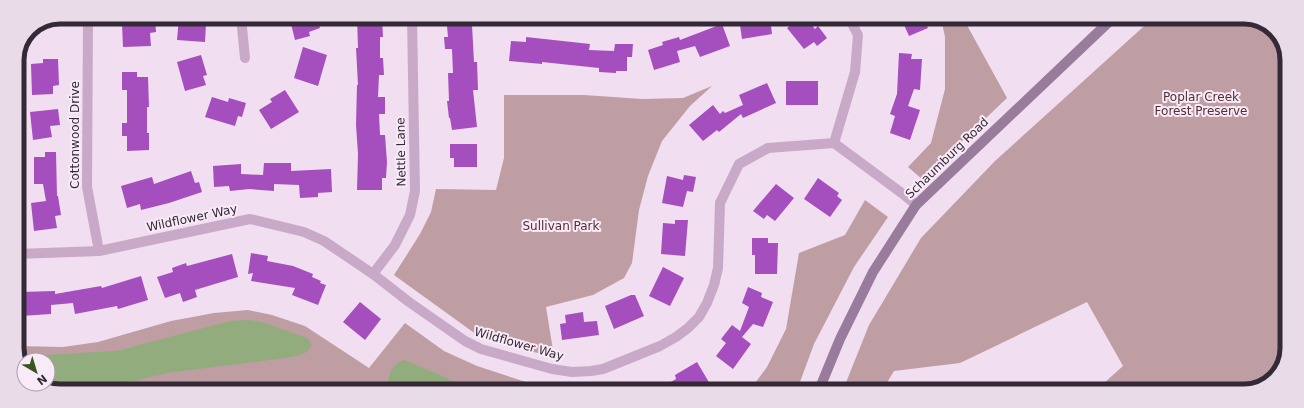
<svg xmlns="http://www.w3.org/2000/svg" width="1304" height="408" font-family="'DejaVu Sans',sans-serif">
	<style>
		.green { fill: #bf9ea3 }
		.water { fill: #92ac7e }
		.building { fill: #a54ebe }
		.lines { fill: none; stroke-linecap: round; stroke-linejoin: round }
		.street { stroke: #c8aac8; stroke-width: 10 }
		.secondary { stroke: #997c9c; stroke-width: 10 }
		.labels { text-anchor: middle; stroke-width: 4; stroke-linejoin: round; paint-order: stroke }
		.park-label { font-size: 12px; fill: #532e32; stroke: #f9eaf8 }
		.street-label { font-size: 12px; fill: #342936; stroke: #f9eaf8 }
		.rim { fill: none; stroke: #342936; stroke-width: 5 }
	</style>
	<rect width="100%" height="100%" fill="#f1def0"/>
	<g class="green">
		<path d="M941 18H963L1007 98 922 179 908 167 931 143 945 89V37Z"/>
		<path d="M1153 18 1255 19 1278 34 1287 57 1285 359 1270 382 1244 391H1095L1123 366 1087 302 960 363 894 371 882 391 843 390 869 325 921 238 995 161Z"/>
		<path d="M712 86 690 106 662 141 648 176 639 210 632 263 624 278 593 295 546 307 554 356 528 351 477 335 394 275 420 234 431 212 436 189 496 190 504 158V95H584L642 99 683 98Z"/>
		<path d="M865 200 888 217 854 267 814 344 797 390H750L767 367 786 329 799 253 845 235Z"/>
		<path d="M248 310 272 315 305 326 369 368 405 323 444 351 477 366 532 384V390L49 389 40 384H48V360H24V369L17 351V346L63 347 98 342 171 321 214 313Z"/>
	</g>
	<g class="water">
		<path d="M249 320 263 322 307 338 312 345 307 352 293 357 167 373 140 380 72 390 49 389 40 384H48V360H31L34 357 44 355 117 351 230 321Z"/>
		<path d="M404 360 438 374 471 390H387C388 376 390 365 404 360Z"/>
	</g>
	<g class="building">
		<path d="M138 17H155L156 32 150 33 151 46 123 47 122 24 138 23Z"/>
		<path d="M179 17H199V23L206 24 205 42 177 40Z"/>
		<path d="M296 17H317L320 28 309 32 310 36 295 40 291 24 298 22Z"/>
		<path d="M357 17H382L383 37H380V58H383L384 75H379L378 97H385V114H379L380 135H385L387 162 386 178H382V190H357L358 154 356 125 357 85H358L356 48H358Z"/>
		<path d="M739 18H770L772 34 742 39Z"/>
		<path d="M800 18H806L815 29 818 26 827 38 817 46 814 42 804 49 787 28Z"/>
		<path d="M901 18H923L928 28 909 36Z"/>
		<path d="M722 24 730 46 700 57 695 46 677 51 680 62 654 70 648 50 663 45 662 42 679 37 680 40Z"/>
		<path d="M472 25 474 62H477L478 90H473L477 127 452 130 450 118H449L447 101H449L448 73H453L452 49H445L444 37H448L447 26Z"/>
		<path d="M526 37 590 44 589 50 614 51 615 44H633L632 57H627V71H616V73L599 72V68L542 62V64L509 61 511 41 526 42Z"/>
		<path d="M303 47 327 55 318 86 294 78Z"/>
		<path d="M899 53 912 54 911 59H922L920 90 914 89 908 106 920 110 910 140 890 133 895 116 890 114 897 94Z"/>
		<path d="M201 55 207 75 203 76 206 85 185 91 177 62Z"/>
		<path d="M43 59H58L59 85 53 86V94L32 95 31 64 43 63Z"/>
		<path d="M122 72H137V77H148L149 107H147V133H149V150L127 151V136H122V123H127V90H122Z"/>
		<rect x="786" y="81" width="32" height="24"/>
		<path d="M767 83 776 103 743 118 741 114 719 132 717 130 703 141 689 125 713 105 720 114 723 111 725 113 743 105 739 95Z"/>
		<path d="M285 90 299 112 271 129 259 110 272 102 270 99Z"/>
		<path d="M212 97 228 102 229 98 246 103 242 117 238 116 235 126 205 117Z"/>
		<path d="M58 109 60 125 50 126 52 137 33 140 30 112Z"/>
		<path d="M450 144H477V167H454V158H450Z"/>
		<path d="M45 152H56L57 196H58L61 215 55 216 57 228 34 231 31 203 46 201 43 184H34V157H45Z"/>
		<path d="M264 163H291V171L331 169 332 192 318 193V197L300 198 299 185 274 184V191L249 189 230 191 229 186 214 187 213 166 241 164V174L263 175Z"/>
		<path d="M191 171 195 183 199 182 202 192 169 203 141 210 140 204 127 208 121 186 152 177 154 184Z"/>
		<path d="M684 175 696 177 693 192 687 191 683 207 662 203 667 176 683 180Z"/>
		<path d="M818 178 839 193 837 196 842 200 830 217 804 199Z"/>
		<path d="M776 184 794 198 775 221 767 215 764 219 753 211Z"/>
		<path d="M675 220H688L685 256 661 254 663 223 675 224Z"/>
		<path d="M752 238H768V243H778L777 274H755V255H752Z"/>
		<path d="M251 253 268 256 267 261 293 266 313 274 312 277 321 281 320 283 326 285 318 305 292 295 295 288 251 281 253 273 248 274Z"/>
		<path d="M232 254 238 277 195 290 197 297 183 302 180 293 165 298 157 277 173 272 172 268 186 263 187 266Z"/>
		<path d="M663 267 684 278 670 306 649 296Z"/>
		<path d="M141 276 148 300 118 309 117 306 75 314 73 303 51 305V314L20 316V292L55 291V294L101 286 102 288Z"/>
		<path d="M748 287 762 293 761 297 773 302 763 327 753 324 742 337 751 344 733 369 716 356 726 343 721 339 732 325 740 331 749 307 742 303Z"/>
		<path d="M631 295H635L644 316 614 329 605 306Z"/>
		<path d="M360 302 381 319 365 340 343 322Z"/>
		<path d="M583 312 584 322 597 321 599 335 562 340 560 324 566 323 565 315Z"/>
		<path d="M697 362 710 384 700 390H657L676 379 675 375Z"/>
	</g>
	<g class="lines">
		<g class="street">
			<path d="M88 17 87 187 99 251"/>
			<path d="M241 17 245 58"/>
			<path d="M834 143 855 72 858 35 849 18"/>
			<path d="M17 254 99 251 250 219 304 232 324 241 373 274 409 302 465 341 481 349 552 369 572 372 591 371 603 369 660 346 676 337 688 328 699 317 707 303 714 285 718 268 720 203 739 164 768 148 834 143 903 194 916 205"/>
			<path d="M373 274 395 245 410 215 415 191 412 17"/>
		</g>
		<path class="secondary" d="M819 390 840 339 873 272 916 205 1113 18"/>
	</g>
	<g class="labels">
		<g class="park-label">
			<text x="1201" y="101">Poplar Creek<tspan x="1201" dy="14">Forest Preserve</tspan></text>
			<text x="561" y="230">Sullivan Park</text>
		</g>
		<g class="street-label">
			<text transform="translate(75 135) rotate(-90)" y="4">Cottonwood Drive</text>
			<text transform="translate(401 152) rotate(-91)" y="4">Nettle Lane</text>
			<text transform="translate(947 158) rotate(-44)" y="4">Schaumburg Road</text>
			<text transform="translate(192 218) rotate(-12)" y="4">Wildflower Way</text>
			<text transform="translate(519 344) rotate(16)" y="4">Wildflower Way</text>
		</g>
	</g>
	<path d="M0 0H1304V408H0ZM60 24H1244A36 36 0 0 1 1280 60V348A36 36 0 0 1 1244 384H60A36 36 0 0 1 24 348V60A36 36 0 0 1 60 24Z" fill="#e9dbe8" fill-rule="evenodd"/>
	<path class="rim" d="M60 24H1244A36 36 0 0 1 1280 60V348A36 36 0 0 1 1244 384H60A36 36 0 0 1 24 348V60A36 36 0 0 1 60 24Z"/>
	<g transform="translate(36 372) rotate(142)"><circle r="19" fill="#f9eaf8" stroke="#aa9daa"/>
	<path d="M0-3L7 15L0 10L-7 15Z" fill="#365521"/>
	<text y="-6" font-size="11" font-weight="bold" text-anchor="middle" fill="#342936">N</text>
	</g>
</svg>
